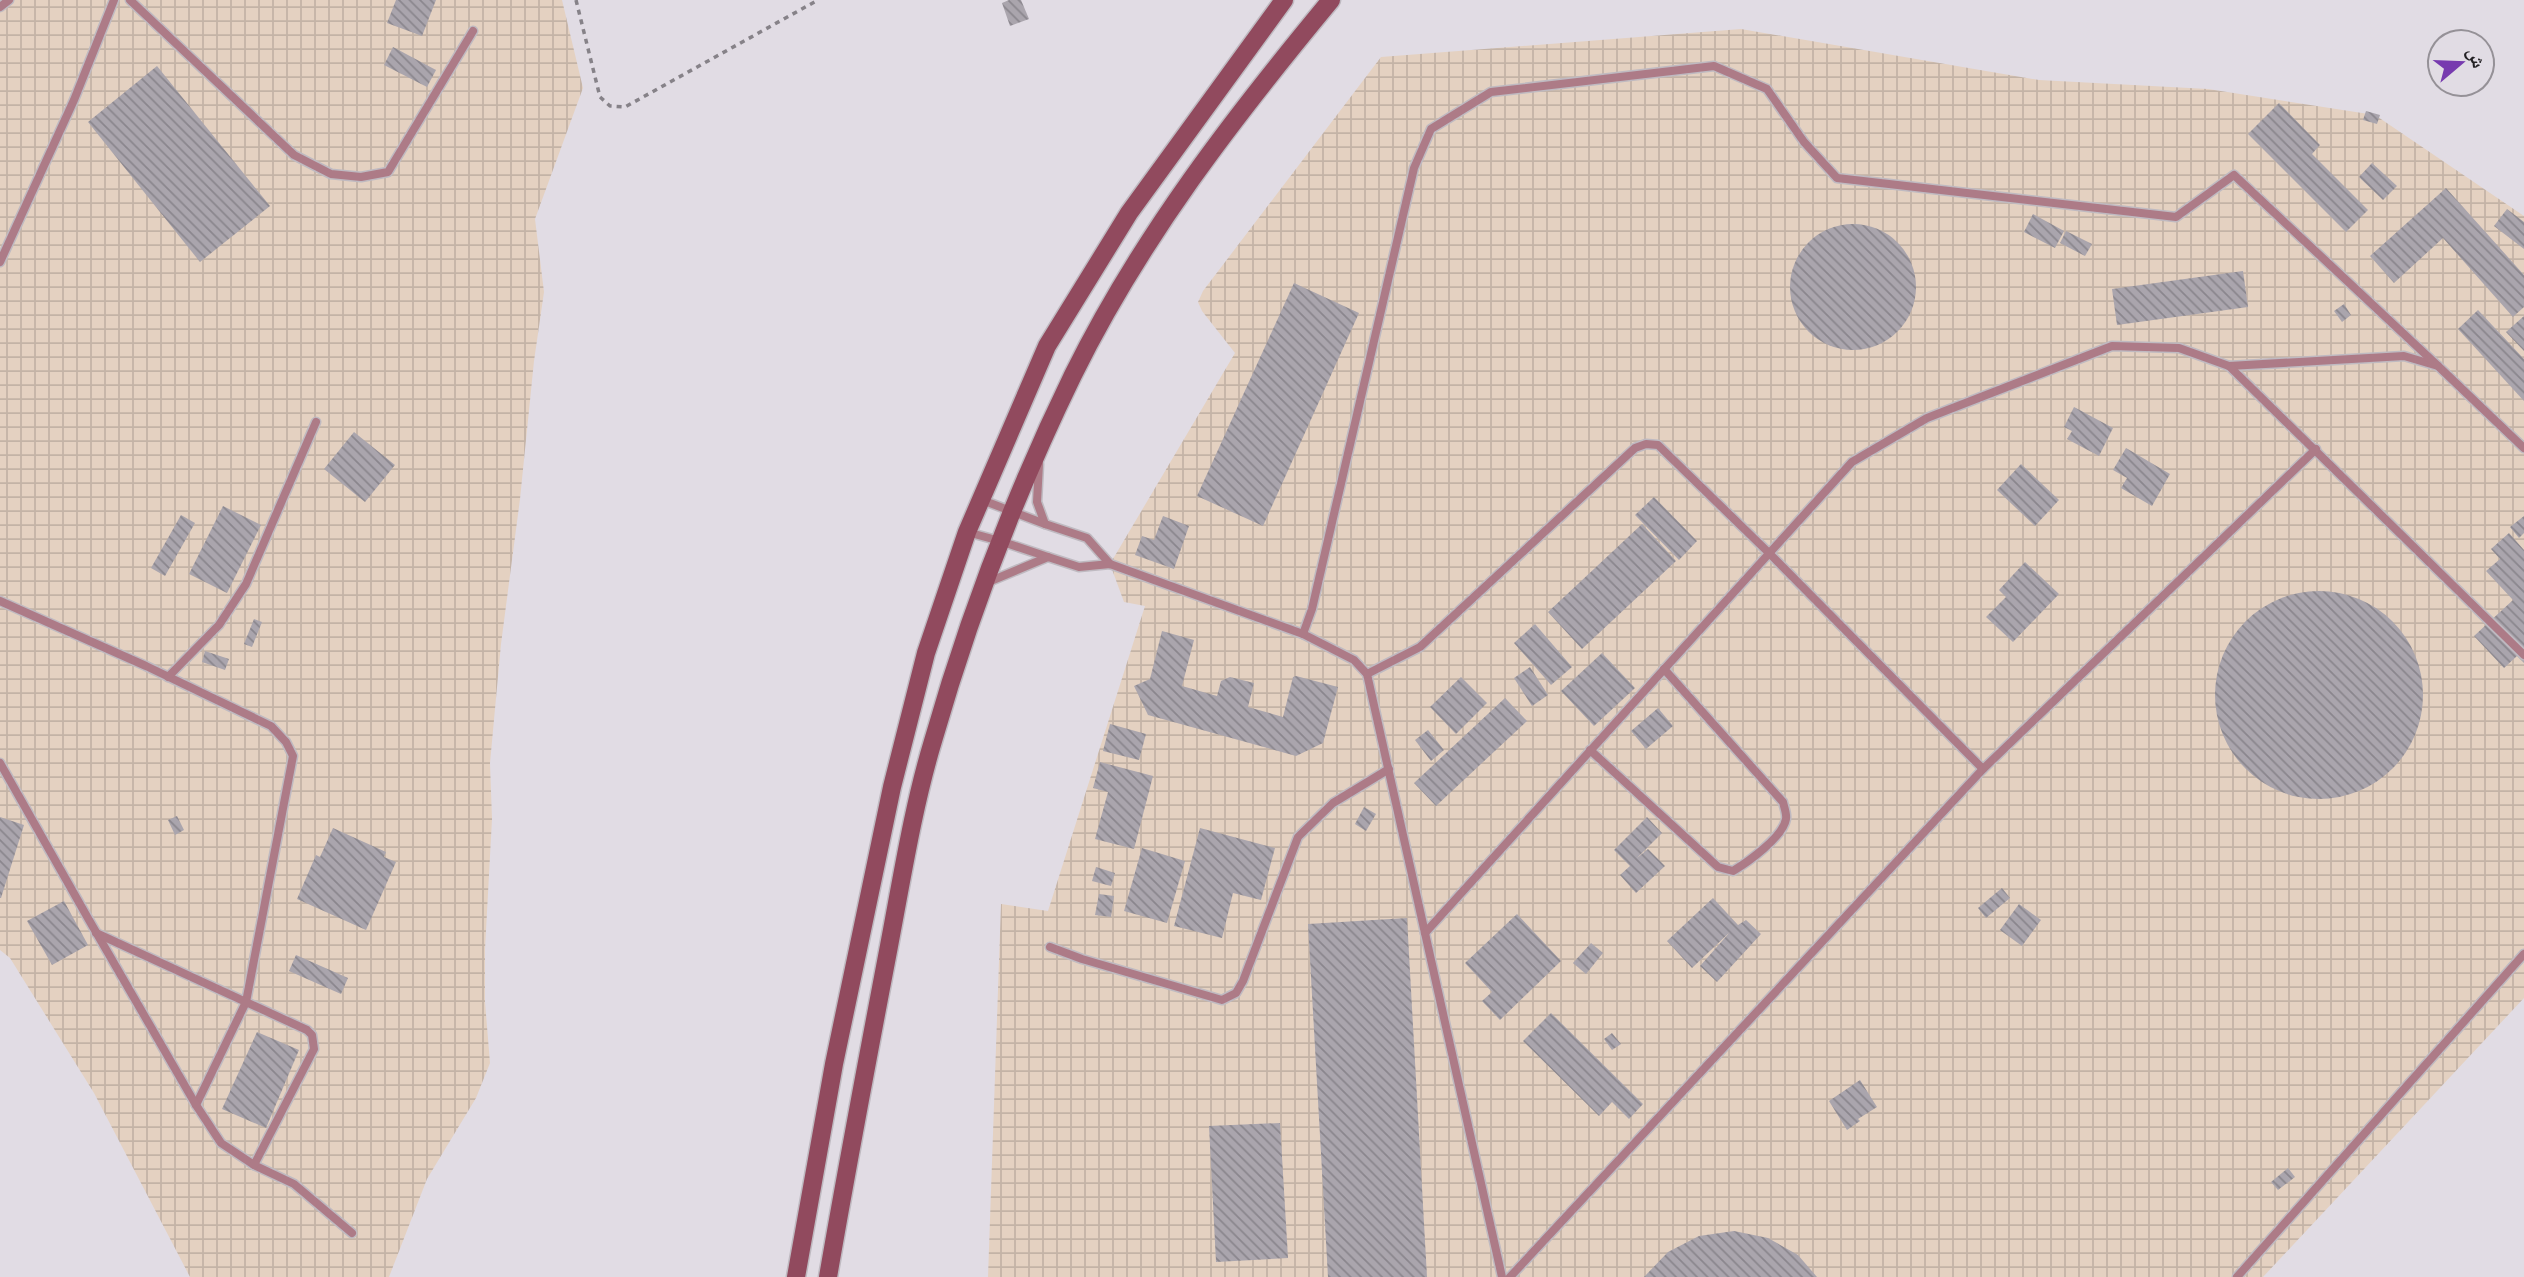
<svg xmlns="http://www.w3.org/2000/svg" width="2524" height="1277" font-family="Montserrat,'Noto Naskh Arabic',sans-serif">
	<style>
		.industrial { fill: url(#industrial-grid) }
		.building { fill: url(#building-back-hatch) }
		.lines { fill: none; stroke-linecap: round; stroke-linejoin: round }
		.service-casing { stroke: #bfbac1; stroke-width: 11 }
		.secondary-casing { stroke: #bfbac1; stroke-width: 21 }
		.path { stroke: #868288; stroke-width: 3.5; stroke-dasharray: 5 5; stroke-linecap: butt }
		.service { stroke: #ad7b87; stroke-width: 8 }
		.secondary { stroke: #914a5e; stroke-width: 18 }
	</style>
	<defs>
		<pattern id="industrial-grid" width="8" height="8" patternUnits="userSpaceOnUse" patternTransform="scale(1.75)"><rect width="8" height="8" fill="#e4d1c1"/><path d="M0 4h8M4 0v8" fill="none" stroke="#c3b3a6"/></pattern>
		<pattern id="building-back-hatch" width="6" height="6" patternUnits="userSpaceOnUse" patternTransform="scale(1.75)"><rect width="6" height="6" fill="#aaa5ad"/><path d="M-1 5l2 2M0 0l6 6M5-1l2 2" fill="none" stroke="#8a868d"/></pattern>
	</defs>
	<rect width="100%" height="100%" fill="#e1dce4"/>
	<g class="industrial">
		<path d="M0 0H562L583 88 535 219 544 292 534 361 520 499 501 644 490 763 492 819 485 949V1002L490 1063 476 1098 427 1179 389 1277H190L94 1093 10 958 0 950Z"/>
		<path d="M1741 29 2039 80 2208 89 2375 115 2524 216V998L2263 1277H988L1001 904 1048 911 1145 606 1124 602 1110 564 1235 353 1202 311 1198 302 1203 291 1381 57Z"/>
	</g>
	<g class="building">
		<path d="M396 0H436L422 36 387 23Z"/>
		<path d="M1009 0H1021L1029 19 1010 26 1002 3Z"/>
		<path d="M393 47 436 70 427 87 384 65Z"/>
		<path d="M157 66 270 206 200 262 88 122Z"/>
		<path d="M2279 103 2320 145 2312 154 2368 210 2346 232 2248 134Z"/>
		<path d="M2366 111 2380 115 2377 124 2363 120Z"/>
		<path d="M2372 163 2397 186 2383 200 2359 177Z"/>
		<path d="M2446 188 2524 275V307L2513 317 2443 238 2394 283 2370 256Z"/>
		<path d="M2507 209 2524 222V249L2494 226Z"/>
		<path d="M2033 214 2064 231 2055 248 2024 232Z"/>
		<circle cx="1853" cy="287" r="63"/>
		<path d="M2066 231 2092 244 2085 256 2060 243Z"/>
		<path d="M2243 271 2248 307 2117 325 2112 289Z"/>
		<path d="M1294 283 1359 313 1263 526 1197 496Z"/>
		<path d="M2344 304 2351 315 2342 322 2334 311Z"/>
		<path d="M2478 310 2524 359V401L2458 329Z"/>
		<path d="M2524 316V351L2506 332Z"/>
		<path d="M2074 407 2113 428 2099 456 2067 439 2072 431 2064 427Z"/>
		<path d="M354 432 395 465 365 502 324 469Z"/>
		<path d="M2126 448 2170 474 2152 506 2121 488 2127 478 2113 470Z"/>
		<path d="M2021 464 2059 500 2035 526 1997 490Z"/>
		<path d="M1654 497 1697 541 1679 560 1635 515Z"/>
		<path d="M223 506 261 525 227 593 189 574Z"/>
		<path d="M181 515 195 523 165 576 151 568Z"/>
		<path d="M1163 516 1189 526 1174 569 1135 555 1142 536 1154 540Z"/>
		<path d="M2524 516V533L2519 538 2510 527Z"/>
		<path d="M1642 524 1676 561 1582 649 1548 612Z"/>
		<path d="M2509 533 2524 550V663L2517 656 2504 668 2474 636 2513 600 2486 571 2500 559 2491 549Z"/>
		<path d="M2025 562 2059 594 2013 642 1986 617 2006 597 1999 590Z"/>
		<circle cx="2319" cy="695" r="104"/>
		<path d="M254 619 262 622 252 647 244 644Z"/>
		<path d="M1535 624 1572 667 1551 685 1514 643Z"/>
		<path d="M1162 631 1194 640 1182 686 1217 696 1221 681 1230 677 1254 683 1248 707 1283 717 1293 677 1296 676 1338 687 1323 743 1296 756 1148 715 1134 686 1150 679Z"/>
		<path d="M205 651 229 659 225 670 202 662Z"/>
		<path d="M1602 653 1635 688 1594 726 1561 691Z"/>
		<path d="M1530 667 1548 695 1532 706 1514 678Z"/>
		<path d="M1461 677 1487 703 1456 734 1430 707Z"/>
		<path d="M1505 698 1527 721 1436 806 1414 783Z"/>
		<path d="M1658 708 1673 726 1646 749 1631 731Z"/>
		<path d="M1110 724 1146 734 1139 760 1103 751Z"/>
		<path d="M1428 730 1444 750 1431 761 1415 740Z"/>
		<path d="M1100 762 1153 776 1134 849 1095 839 1108 792 1093 788Z"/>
		<path d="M1364 807 1376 814 1366 831 1355 824Z"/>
		<path d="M177 816 184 830 175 835 168 820Z"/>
		<path d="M0 817 24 825 1 898H0Z"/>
		<path d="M1647 817 1662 833 1637 858 1648 849 1665 866 1636 893 1620 875 1630 866 1614 850Z"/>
		<path d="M333 828 386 852 384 857 396 862 366 930 297 899 316 855 320 857Z"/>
		<path d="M1200 828 1275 848 1261 900 1233 893 1222 938 1174 926Z"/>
		<path d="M1142 848 1185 861 1167 923 1124 911Z"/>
		<path d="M1096 867 1115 873 1111 886 1092 881Z"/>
		<path d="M2002 888 2010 898 1986 918 1978 908Z"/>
		<path d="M1099 894 1114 896 1111 917 1095 915Z"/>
		<path d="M1713 898 1738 925 1746 920 1761 934 1717 982 1700 966 1730 932 1692 968 1667 941Z"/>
		<path d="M64 901 88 945 52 965 27 921Z"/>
		<path d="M2019 904 2041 920 2022 946 2000 930Z"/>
		<path d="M1517 914 1561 961 1500 1020 1482 1001 1492 992 1465 963Z"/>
		<path d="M1407 918 1427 1277H1328L1308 924Z"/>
		<path d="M1591 943 1603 953 1586 974 1573 963Z"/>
		<path d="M296 955 348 978 341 994 289 971Z"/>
		<path d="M1551 1013 1643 1104 1629 1119 1612 1102 1599 1116 1523 1041Z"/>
		<path d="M257 1032 299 1050 266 1128 222 1109Z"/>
		<path d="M1612 1033 1621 1044 1612 1050 1604 1039Z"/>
		<path d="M1860 1080 1877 1107 1858 1119 1860 1121 1847 1130 1829 1101Z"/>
		<path d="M1280 1123 1288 1258 1216 1262 1209 1126Z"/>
		<path d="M2288 1168 2295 1177 2278 1190 2271 1182Z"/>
		<path d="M1734 1231 1768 1238 1798 1255 1817 1277H1644L1668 1252 1699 1236Z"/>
	</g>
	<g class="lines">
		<g class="service-casing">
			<g id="service">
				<path d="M130 0 294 155 331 174 361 177 388 172 473 31"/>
				<path d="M0 7 9 0"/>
				<path d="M0 262 74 100 114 0"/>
				<path d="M2229 366 2404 356 2438 366 2524 448"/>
				<path d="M1039 464 1037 502 1045 524 1087 538 1110 564"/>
				<path d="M982 500 1045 524"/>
				<path d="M967 532 1000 541 1048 557"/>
				<path d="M986 583 1048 557 1079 567 1110 564 1303 634 1354 660 1367 674 1502 1277"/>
				<path d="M0 601 146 666 271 726 286 742 293 756 246 1002 196 1105"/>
				<path d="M1303 634 1312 609 1414 168 1431 129 1491 92 1714 66 1767 89 1804 142 1837 178 2176 217 2234 175 2438 366"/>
				<path d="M1367 674 1420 647 1635 448 1646 444 1658 445 1769 553 1983 769"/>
				<path d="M168 677 219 625 246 584 316 422"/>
				<path d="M1590 750 1718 867 1733 871C1748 862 1783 837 1786 819 1787 814 1784 807 1783 802L1664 669"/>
				<path d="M0 763 89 920 196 1105 221 1143 254 1165 294 1184 352 1233"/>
				<path d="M96 933 307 1030 312 1035 314 1049 254 1165"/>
				<path d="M1425 933 1852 462 1927 418 2112 346 2179 348 2229 366 2524 655"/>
				<path d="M1050 947 1082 959 1222 1000 1236 993 1243 981 1298 837 1333 803 1389 769"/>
				<path d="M1510 1277 1983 769 2316 449"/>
				<path d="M2237 1277 2524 954"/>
			</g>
		</g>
		<g class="secondary-casing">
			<g id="secondary">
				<path d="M796 1277 834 1064 892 787 926 653 967 532 1047 346 1129 213 1284 0"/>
				<path d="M828 1277C847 1167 868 1056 889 946 902 878 913 807 933 741 969 615 1016 492 1073 375 1141 237 1234 117 1331 0"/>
			</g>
		</g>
		<path class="path" d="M576 0 600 97 610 106 625 107 818 0"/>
		<use href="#service" class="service"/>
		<use href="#secondary" class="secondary"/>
	</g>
	<g transform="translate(2461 63) rotate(71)"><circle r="33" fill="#e1dce4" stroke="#959197" stroke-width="2"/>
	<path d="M0-5L12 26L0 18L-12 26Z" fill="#773aaf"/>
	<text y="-10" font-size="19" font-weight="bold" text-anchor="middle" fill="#232124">ش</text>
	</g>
</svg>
